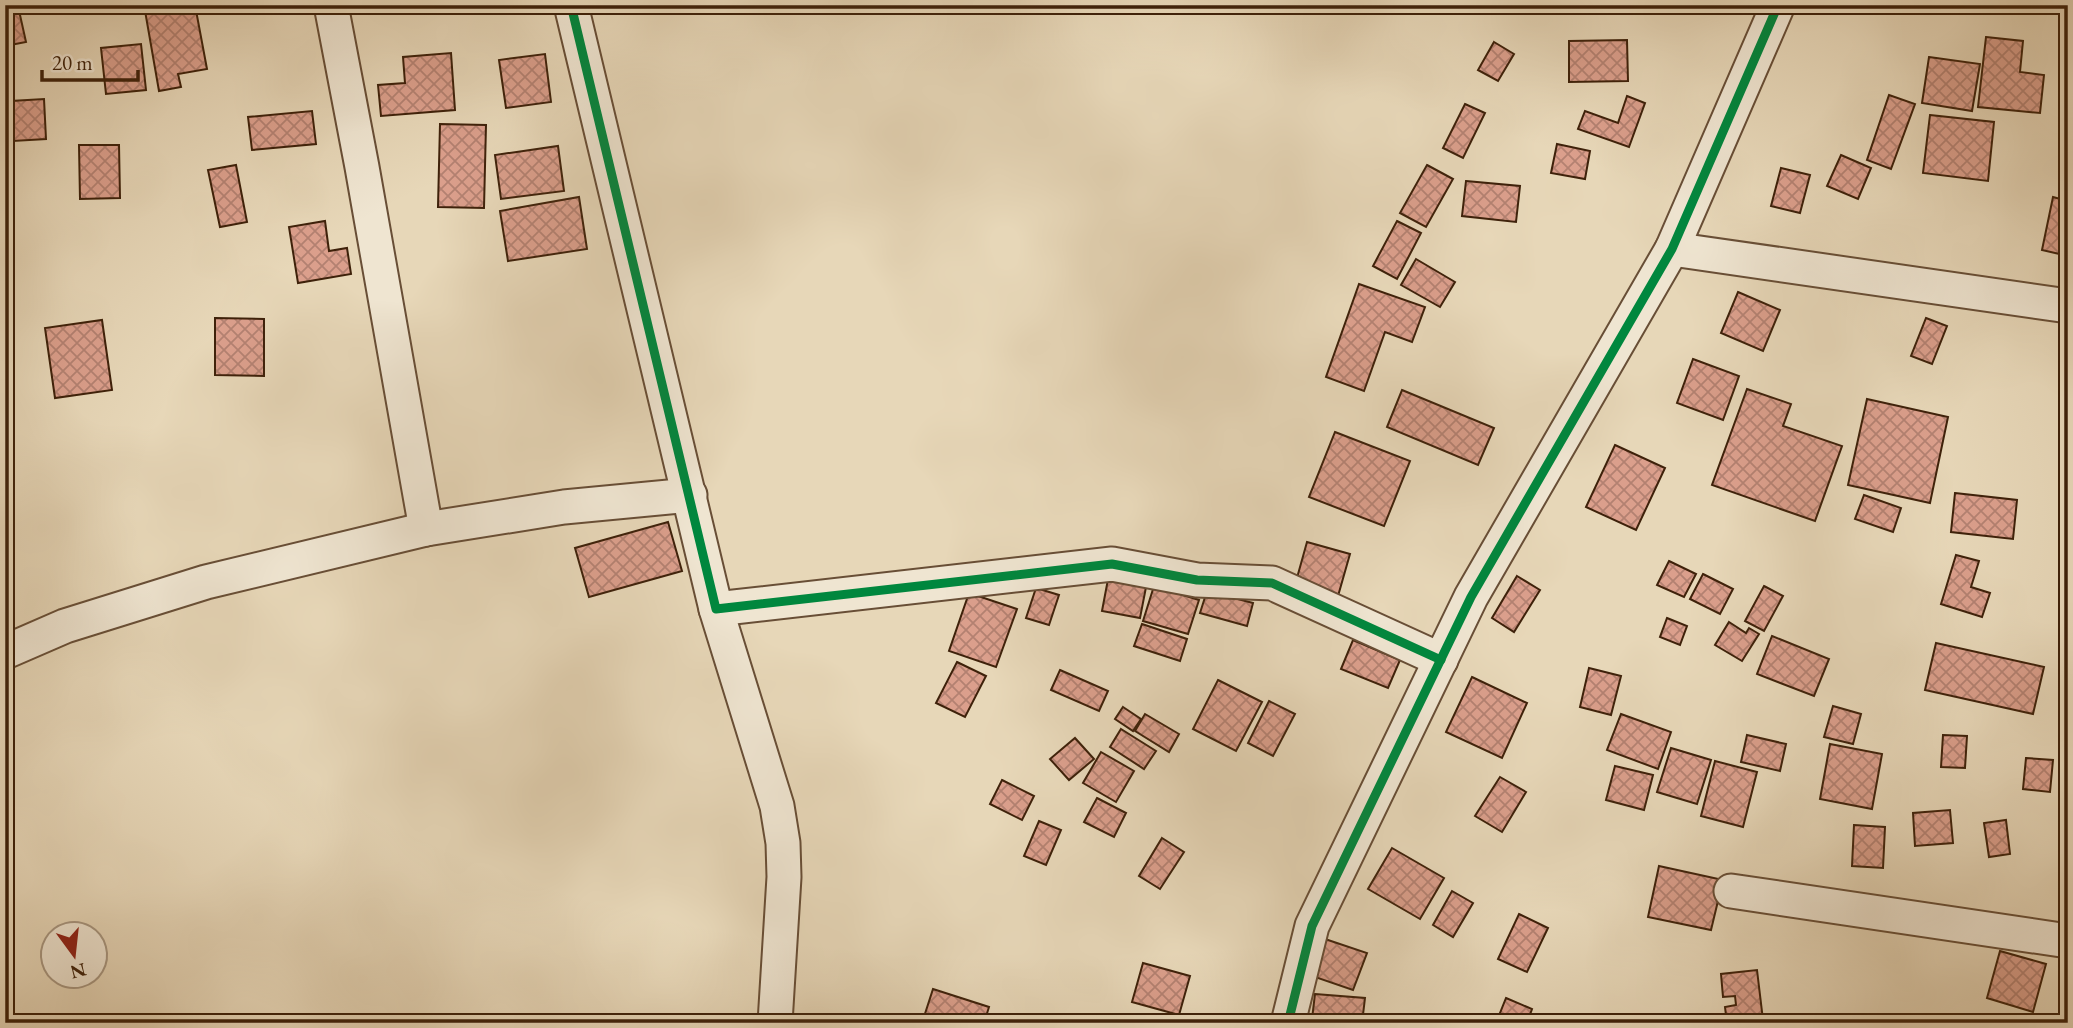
<svg xmlns="http://www.w3.org/2000/svg" width="2073" height="1028" font-family="'EB Garamond',serif">
	<style>
		.building { fill: url(#building-cross-hatch); stroke: #3e210a; stroke-width: 2 }
		.lines { fill: none; stroke-linecap: round; stroke-linejoin: round }
		.street-casing { stroke: #684e36; stroke-width: 37 }
		.street { stroke: #efe5d1; stroke-width: 33 }
		.cycleway-casing { stroke: #efe5d1; stroke-width: 13 }
		.cycleway { stroke: #00873e; stroke-width: 9 }
	</style>
	<defs>
		<pattern id="building-cross-hatch" width="8" height="8" patternUnits="userSpaceOnUse" patternTransform="scale(1.75)"><rect width="8" height="8" fill="#db9f8c"/><path d="M0 0l8 8M0 8l8-8" fill="none" stroke="#b38171"/></pattern>
	</defs>
	<rect width="100%" height="100%" fill="#e7d7b8"/>
	<filter id="stains"><feTurbulence type="fractalNoise" baseFrequency=".00286" numOctaves="4"/><feColorMatrix values="0 0 0 0 .2 0 0 0 0 .09 0 0 0 0 .02 0 0 0 .5 -.17"/></filter>
	<radialGradient id="worn" r=".72"><stop offset=".6" stop-color="#630" stop-opacity="0"/><stop offset="1" stop-color="#630" stop-opacity=".3"/></radialGradient>
	<g class="building">
		<path d="M144 5H195L207 69 178 74 181 87 159 91Z"/>
		<path d="M18 6 26 42 5 46V8Z"/>
		<path d="M1986 37 2023 41 2020 72 2044 75 2040 113 1978 107Z"/>
		<path d="M1627 40 1628 81 1569 82V41Z"/>
		<path d="M1494 42 1514 54 1498 81 1478 70Z"/>
		<path d="M141 44 146 90 106 94 101 48Z"/>
		<path d="M451 53 455 110 381 116 378 85 405 83 403 57Z"/>
		<path d="M545 54 551 102 506 108 499 60Z"/>
		<path d="M1929 57 1980 64 1972 111 1922 103Z"/>
		<path d="M1889 95 1915 104 1891 169 1867 160Z"/>
		<path d="M1627 96 1645 103 1629 147 1578 129 1585 111 1618 123Z"/>
		<path d="M44 99 46 139 13 141 11 101Z"/>
		<path d="M1465 104 1485 113 1463 158 1443 148Z"/>
		<path d="M312 111 316 144 252 150 248 117Z"/>
		<path d="M1930 115 1994 122 1988 181 1923 173Z"/>
		<path d="M440 124 486 125 484 208 438 207Z"/>
		<path d="M1557 144 1590 151 1585 179 1551 173Z"/>
		<path d="M79 145H119L120 198 80 199Z"/>
		<path d="M558 146 564 191 501 199 495 155Z"/>
		<path d="M1841 155 1871 168 1858 199 1827 186Z"/>
		<path d="M236 165 247 222 220 227 208 170Z"/>
		<path d="M1427 165 1453 179 1426 227 1400 213Z"/>
		<path d="M1781 168 1810 175 1800 213 1771 206Z"/>
		<path d="M1466 181 1520 186 1516 222 1462 216Z"/>
		<path d="M579 197 587 249 508 261 500 211Z"/>
		<path d="M2053 197 2068 201V256L2042 250Z"/>
		<path d="M325 221 329 251 347 248 351 274 298 283 289 227Z"/>
		<path d="M1397 221 1421 233 1397 279 1373 266Z"/>
		<path d="M1416 259 1455 282 1440 307 1401 285Z"/>
		<path d="M1359 284 1425 307 1412 342 1385 332 1364 391 1326 377Z"/>
		<path d="M1738 292 1780 310 1763 351 1721 333Z"/>
		<path d="M215 318 264 319V376L215 375Z"/>
		<path d="M1926 318 1947 326 1932 364 1911 356Z"/>
		<path d="M102 320 112 390 55 398 45 328Z"/>
		<path d="M1693 359 1739 376 1723 420 1677 403Z"/>
		<path d="M1747 389 1791 404 1783 426 1842 446 1815 521 1712 485Z"/>
		<path d="M1402 390 1494 428 1478 465 1387 427Z"/>
		<path d="M1867 399 1948 417 1930 503 1848 485Z"/>
		<path d="M1335 432 1410 461 1384 526 1309 497Z"/>
		<path d="M1615 445 1665 468 1636 530 1586 507Z"/>
		<rect x="5" y="449" width="4" height="48"/>
		<path d="M1955 493 2017 500 2013 539 1951 532Z"/>
		<path d="M1864 495 1901 508 1893 532 1855 519Z"/>
		<path d="M668 522 682 571 589 597 575 548Z"/>
		<path d="M1307 542 1350 554 1338 596 1295 585Z"/>
		<path d="M1956 555 1979 561 1971 587 1990 593 1982 617 1941 604Z"/>
		<path d="M1669 561 1696 574 1684 597 1657 585Z"/>
		<path d="M1109 574 1147 582 1140 618 1102 611Z"/>
		<path d="M1703 574 1733 589 1720 614 1690 599Z"/>
		<path d="M1517 576 1540 590 1514 632 1492 618Z"/>
		<path d="M1154 586 1199 600 1188 634 1143 621Z"/>
		<path d="M1764 586 1783 596 1764 631 1745 621Z"/>
		<path d="M1036 588 1059 595 1049 625 1026 618Z"/>
		<path d="M1207 591 1253 603 1247 626 1200 613Z"/>
		<path d="M969 593 1017 609 996 667 949 651Z"/>
		<path d="M1667 618 1687 626 1680 645 1660 637Z"/>
		<path d="M1729 622 1746 633 1749 628 1759 634 1742 661 1715 645Z"/>
		<path d="M1142 624 1187 639 1180 661 1134 646Z"/>
		<path d="M1772 636 1829 659 1814 696 1757 674Z"/>
		<path d="M1353 640 1400 660 1388 688 1341 669Z"/>
		<path d="M1936 643 2044 667 2033 714 1925 690Z"/>
		<path d="M957 662 986 676 965 717 936 703Z"/>
		<path d="M1589 668 1621 676 1611 715 1580 707Z"/>
		<path d="M1060 670 1108 691 1099 711 1051 690Z"/>
		<path d="M1472 677 1527 703 1502 758 1446 732Z"/>
		<path d="M1218 680 1262 702 1236 751 1193 729Z"/>
		<path d="M1269 701 1295 714 1273 756 1248 743Z"/>
		<path d="M1833 706 1861 714 1853 744 1824 737Z"/>
		<path d="M1123 707 1141 719 1133 731 1115 719Z"/>
		<path d="M1145 714 1179 734 1169 752 1135 731Z"/>
		<path d="M1621 714 1671 732 1658 769 1607 750Z"/>
		<path d="M1121 729 1156 751 1144 769 1110 747Z"/>
		<path d="M1747 735 1786 744 1780 771 1741 762Z"/>
		<path d="M1943 735 1967 736 1965 768 1941 767Z"/>
		<path d="M1075 738 1094 759 1069 780 1050 759Z"/>
		<path d="M1830 744 1882 754 1872 809 1820 799Z"/>
		<path d="M1671 748 1711 760 1697 804 1657 792Z"/>
		<path d="M1101 752 1134 771 1116 802 1083 783Z"/>
		<path d="M2026 758 2053 760 2050 792 2023 789Z"/>
		<path d="M1715 761 1757 772 1743 827 1701 816Z"/>
		<path d="M1615 766 1653 775 1644 810 1606 800Z"/>
		<path d="M1500 777 1526 792 1502 832 1475 816Z"/>
		<path d="M1002 780 1034 796 1022 820 990 804Z"/>
		<path d="M1097 798 1126 813 1114 837 1084 822Z"/>
		<path d="M1950 810 1953 843 1915 846 1913 813Z"/>
		<path d="M2006 820 2010 854 1989 857 1984 823Z"/>
		<path d="M1039 821 1061 830 1046 865 1024 856Z"/>
		<path d="M1854 825 1885 827 1883 868 1852 866Z"/>
		<path d="M1162 838 1184 852 1160 889 1139 876Z"/>
		<path d="M1392 848 1444 878 1420 919 1368 889Z"/>
		<path d="M1659 866 1723 880 1711 930 1648 917Z"/>
		<path d="M1452 891 1473 903 1453 937 1433 925Z"/>
		<path d="M1519 914 1548 928 1527 972 1498 959Z"/>
		<path d="M1325 939 1367 953 1353 990 1312 976Z"/>
		<path d="M2000 951 2046 964 2033 1012 1987 998Z"/>
		<path d="M1143 963 1190 976 1179 1015 1132 1002Z"/>
		<path d="M1757 970 1763 1020 1727 1023 1725 1007 1736 1005 1735 996 1723 997 1721 974Z"/>
		<path d="M933 989 989 1007 984 1023H922Z"/>
		<path d="M1315 994 1365 998 1362 1023 1312 1019Z"/>
		<path d="M1506 998 1532 1009 1527 1023H1496Z"/>
	</g>
	<g class="lines">
		<g class="street-casing">
			<g id="street">
				<path d="M331 5 362 167 426 529"/>
				<path d="M571 5 716 609 1112 564 1197 580 1272 583 1441 660"/>
				<path d="M1672 249 2068 306"/>
				<path d="M716 609 777 806 783 843 784 877 775 1023"/>
				<path d="M5 652 65 626 206 582 426 529 564 507 690 495"/>
				<path d="M1731 891 2068 941"/>
				<path d="M1288 1023 1312 926 1471 597 1672 249 1778 5"/>
			</g>
		</g>
		<use href="#street" class="street"/>
		<g class="cycleway-casing">
			<g id="cycleway">
				<path d="M571 5 716 609 1112 564 1197 580 1272 583 1441 660"/>
				<path d="M1288 1023 1312 926 1471 597 1672 249 1778 5"/>
			</g>
		</g>
		<use href="#cycleway" class="cycleway"/>
	</g>
	<rect width="2073" height="1028" fill="none" stroke="#e7d7b8" stroke-width="28"/>
	<rect x="7" y="7" width="2059" height="1014" fill="none" stroke="#3e210a" stroke-width="3.5"/>
	<rect x="14" y="14" width="2045" height="1000" fill="none" stroke="#3e210a" stroke-width="2"/>
	<g transform="translate(74 955) rotate(165)"><circle r="33" fill="#efe5d1" stroke="#a89781" stroke-width="2"/>
	<path d="M0-5L12 26L0 18L-12 26Z" fill="#8f2418"/>
	<text y="-10" font-size="19" font-weight="bold" text-anchor="middle" fill="#3e210a">N</text>
	</g>
	<path d="M42 70v10h96v-10" fill="none" stroke="#3e210a" stroke-width="3.5"/>
	<text x="52" y="70" font-size="21" fill="#3e210a" stroke="#efe5d1" stroke-width="5" paint-order="stroke">20 m</text>
	<rect width="100%" height="100%" filter="url(#stains)"/>
	<rect width="100%" height="100%" fill="url(#worn)"/>
</svg>
